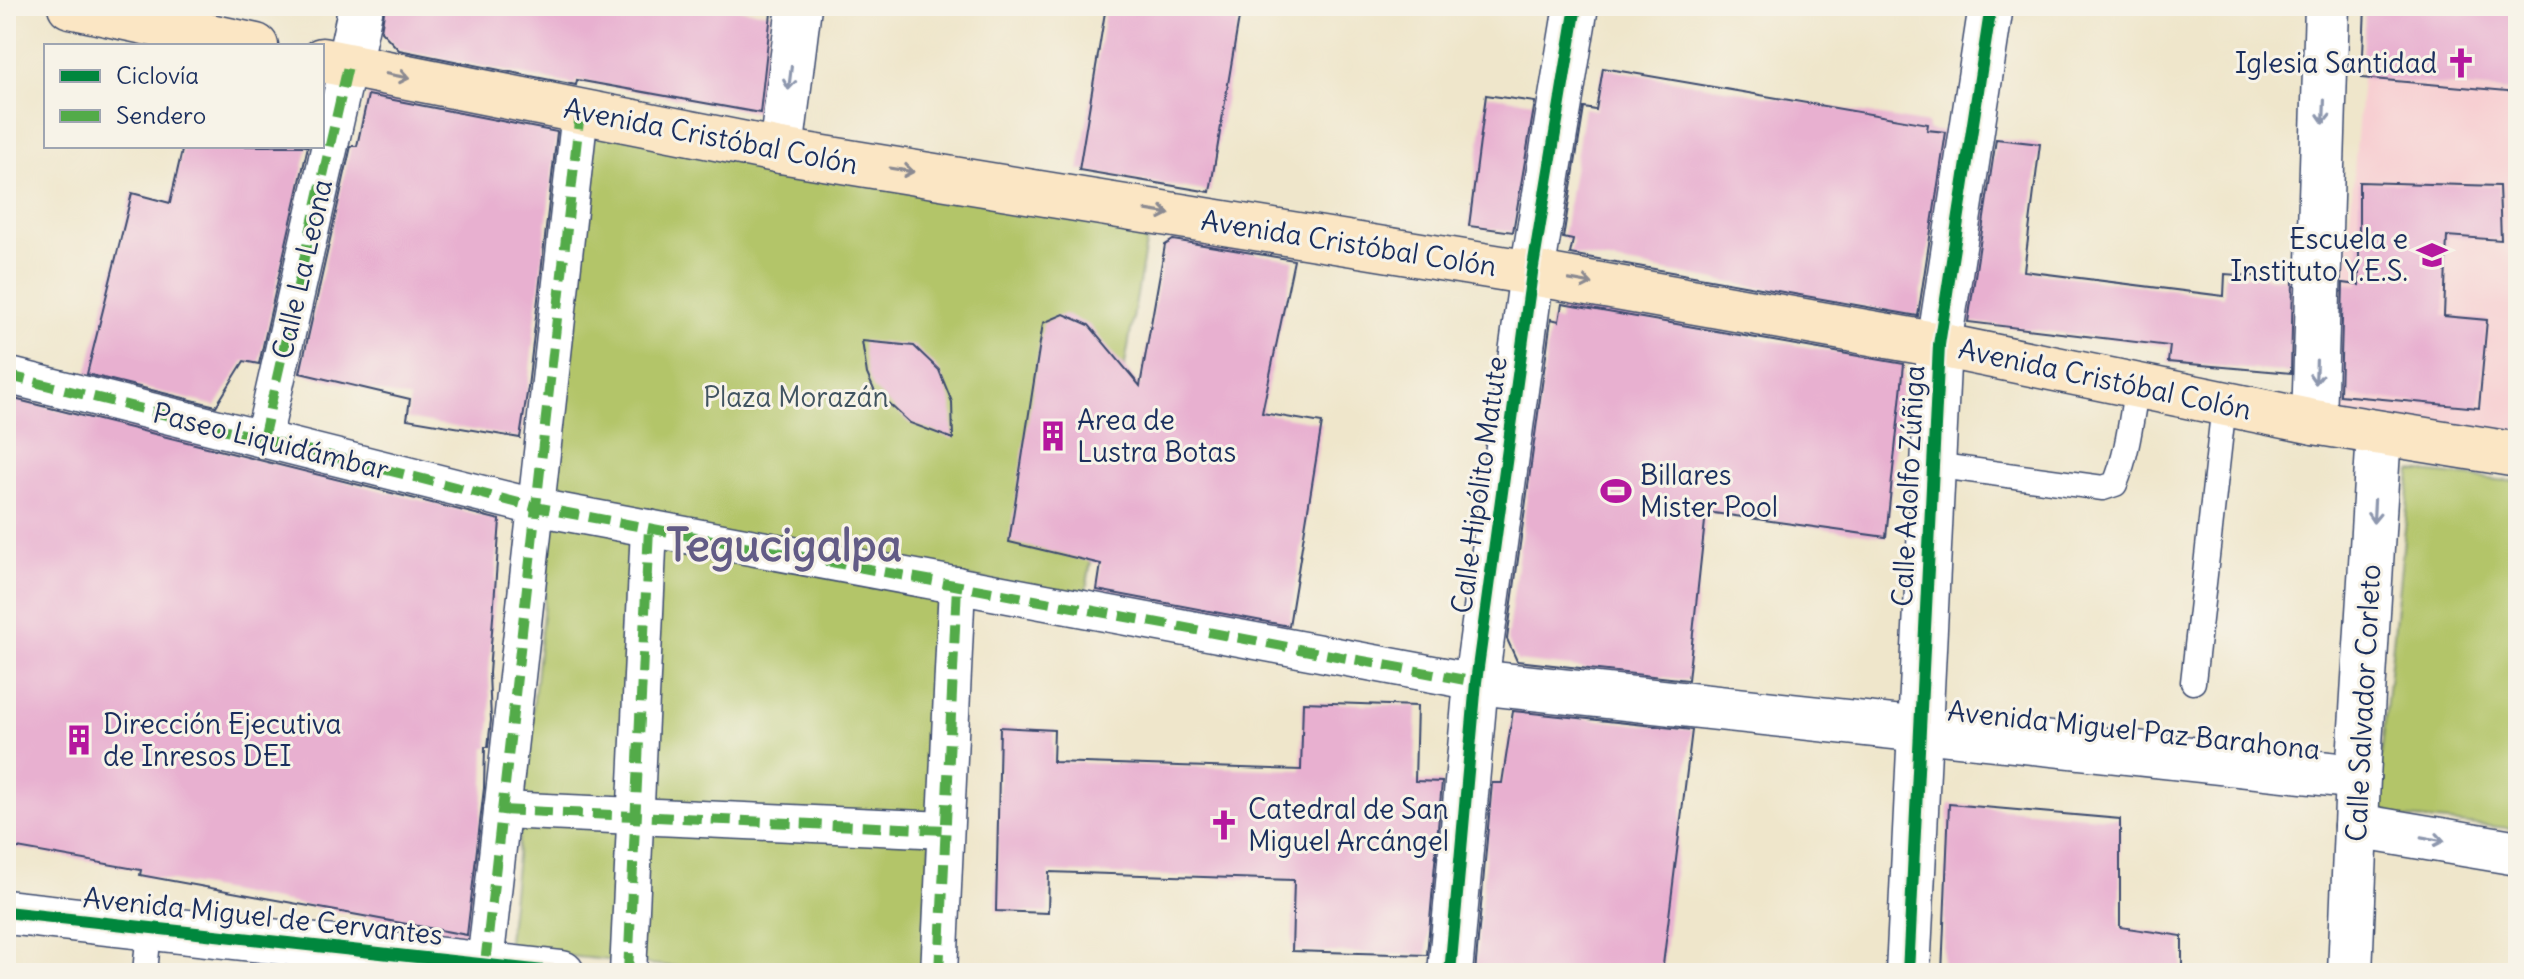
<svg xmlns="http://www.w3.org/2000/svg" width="2524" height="979" font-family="Delius,sans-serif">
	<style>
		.built { fill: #f7cfd2 }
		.green { fill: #b3c569; stroke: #677a64; stroke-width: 2 }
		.building { fill: #e8b0d0 }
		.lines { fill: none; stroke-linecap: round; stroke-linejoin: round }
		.service-casing { stroke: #3b4a6e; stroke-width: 27 }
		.pedestrian-casing { stroke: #3b4a6e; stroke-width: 39 }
		.minor-casing { stroke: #3b4a6e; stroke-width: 47 }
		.tertiary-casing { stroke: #3b4a6e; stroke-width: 47 }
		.secondary-casing { stroke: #3b4a6e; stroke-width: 47 }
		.service { stroke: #fff; stroke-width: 24 }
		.pedestrian { stroke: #fff; stroke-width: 36 }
		.minor { stroke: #fff; stroke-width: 44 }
		.tertiary { stroke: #fff; stroke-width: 44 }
		.secondary { stroke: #fbe6c4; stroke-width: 44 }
		.quiet { stroke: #52ab49; stroke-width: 10; stroke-dasharray: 20 10; stroke-linecap: butt }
		.cycleway-casing { stroke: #f7f3e8; stroke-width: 17 }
		.cycleway { stroke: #00873e; stroke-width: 12 }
		.oneway { stroke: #8b8a91 }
		.oneway2 { stroke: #8d97ae }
		.labels { text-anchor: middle; stroke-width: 6; stroke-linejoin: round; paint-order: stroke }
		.poi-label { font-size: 28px; fill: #1b2f5e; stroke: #f7f3e8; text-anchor: start }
		.street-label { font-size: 28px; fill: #1b2f5e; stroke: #f7f3e8 }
		.park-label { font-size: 28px; fill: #415461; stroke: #f7f3e8 }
		.town-label { font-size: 44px; font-weight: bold; fill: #635c86; stroke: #f7f3e8 }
	</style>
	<rect width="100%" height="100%" fill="#f7f3e8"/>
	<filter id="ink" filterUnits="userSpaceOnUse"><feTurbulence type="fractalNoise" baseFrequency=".0125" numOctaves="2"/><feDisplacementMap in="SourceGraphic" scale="16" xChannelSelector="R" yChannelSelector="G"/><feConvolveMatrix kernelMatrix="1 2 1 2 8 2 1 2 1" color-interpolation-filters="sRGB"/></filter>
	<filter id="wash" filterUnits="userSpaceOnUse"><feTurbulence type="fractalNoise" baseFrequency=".006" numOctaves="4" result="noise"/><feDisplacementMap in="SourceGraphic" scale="32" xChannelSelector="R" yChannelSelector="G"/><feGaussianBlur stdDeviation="1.8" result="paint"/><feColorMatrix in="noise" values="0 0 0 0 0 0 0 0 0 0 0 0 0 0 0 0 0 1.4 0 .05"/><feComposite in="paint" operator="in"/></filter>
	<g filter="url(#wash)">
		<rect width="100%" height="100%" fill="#efe6cb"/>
		<path class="built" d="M2362 78 2518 93V434L2333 417Z"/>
		<g class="green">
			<path d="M595 129 1149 226 1085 596 942 573 925 973H739L507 950Z"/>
			<path d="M2411 471 2518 482V829L2375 815Z"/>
		</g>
		<g id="blocks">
			<g class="building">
				<path d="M385 6H709L771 13 760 113 577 80 576 85 399 50 381 31Z"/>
				<path d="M1106 6H1241L1210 192 1079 170Z"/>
				<path d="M2365 6H2518V92L2362 78Z"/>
				<path d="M1603 68 1928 124 1927 130 1946 132 1918 316 1570 254 1573 240 1563 238 1584 108 1596 110Z"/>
				<path d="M368 95 557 132 528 387 520 438 407 419 410 399 300 373 351 146H357Z"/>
				<path d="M1486 95 1535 102 1513 232 1469 226Z"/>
				<path d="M1996 139 2040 144 2024 271 2224 296 2225 274 2293 279 2291 373 2168 362 2170 346 1968 322Z"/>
				<path d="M183 146H308L259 364 244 361 216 406 87 374 132 193 170 203Z"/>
				<path d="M2359 182 2499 186 2501 240 2447 236 2444 316 2487 320 2479 408 2340 395 2343 283 2359 285Z"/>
				<path d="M1173 240 1294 260 1262 413 1322 423 1289 626 1097 590 1101 564 1009 542 1043 323 1064 314 1089 325 1140 386 1165 245Z"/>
				<path d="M1562 304 1904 364 1886 537 1706 512 1688 680 1517 661 1507 639 1551 319 1559 321Z"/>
				<path d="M862 341 914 346 939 370 952 402 953 439 910 423 874 390 867 374Z"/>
				<path d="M6 397 500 520 489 673 491 720 488 747H485L484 788 467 935 140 875 141 870 6 846Z"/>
				<path d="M1303 702 1417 706 1415 781 1442 782 1427 955 1292 951 1294 880 1049 872 1048 913 996 911 1000 727 1054 730 1053 762 1301 770Z"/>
				<path d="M1513 711 1692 730 1662 973H1475L1492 783H1502Z"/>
				<path d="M1949 804 2120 819V927L2182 936V973H1942Z"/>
			</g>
		</g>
	</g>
	<g filter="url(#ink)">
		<use href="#blocks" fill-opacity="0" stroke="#3b4a6e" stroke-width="2"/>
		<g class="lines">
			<g class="service-casing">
				<g id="service">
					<path d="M1933 465 2103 488 2115 484C2128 453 2131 419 2137 385"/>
					<path d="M2193 682 2224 404"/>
					<path d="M145 973 149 929"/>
				</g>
			</g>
			<g class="pedestrian-casing">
				<g id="pedestrian">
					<path d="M6 375 535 507 1476 682"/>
					<path d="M263 439 348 66"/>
					<path d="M502 810 945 830"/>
					<path d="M485 964 580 112"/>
					<path d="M628 973 649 528"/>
					<path d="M939 973 957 585"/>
				</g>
			</g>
			<g class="minor-casing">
				<g id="minor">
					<path d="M348 66 361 6"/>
					<path d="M781 151 799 6"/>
					<path d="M2314 422 2327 6"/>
					<path d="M1476 682 2358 777"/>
					<path d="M2356 826 2518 853"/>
					<path d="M6 912 562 973"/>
					<path d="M1908 973 1939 345 1991 6"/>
					<path d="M2350 973 2358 777 2379 433"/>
				</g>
			</g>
			<g class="tertiary-casing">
				<path id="tertiary" d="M1450 973 1476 682 1532 273 1576 6"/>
			</g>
			<g class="secondary-casing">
				<g id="secondary">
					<path d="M70 6 256 46"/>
					<path d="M322 60 781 151 1532 273 1939 345 2314 422 2518 455"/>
				</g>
			</g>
			<use href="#service" class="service"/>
			<use href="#pedestrian" class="pedestrian"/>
			<use href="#minor" class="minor"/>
			<use href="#tertiary" class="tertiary"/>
			<use href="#secondary" class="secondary"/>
			<g class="quiet">
				<path d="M6 375 535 507 1476 682"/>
				<path d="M263 439 348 66"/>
				<path d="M502 810 945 830"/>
				<path d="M485 964 580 112"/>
				<path d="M628 973 649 528"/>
				<path d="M939 973 957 585"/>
			</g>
			<g class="cycleway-casing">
				<g id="cycleway">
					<path d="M6 912 562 973"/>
					<path d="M1450 973 1476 682 1532 273 1576 6"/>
					<path d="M1908 973 1939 345 1991 6"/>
				</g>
			</g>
			<use href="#cycleway" class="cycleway"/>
		</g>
		<defs><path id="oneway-shaft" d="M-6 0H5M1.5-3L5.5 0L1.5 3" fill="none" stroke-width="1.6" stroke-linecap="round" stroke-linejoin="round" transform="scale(2)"/></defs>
		<g class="oneway">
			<use href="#oneway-shaft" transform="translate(398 76) rotate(11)"/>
			<use href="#oneway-shaft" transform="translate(902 170) rotate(9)"/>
			<use href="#oneway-shaft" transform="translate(1158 212) rotate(9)"/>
			<use href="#oneway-shaft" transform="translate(1581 282) rotate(10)"/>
		</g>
		<g class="oneway2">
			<use href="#oneway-shaft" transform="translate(790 78) rotate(97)"/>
			<use href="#oneway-shaft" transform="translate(2324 112) rotate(92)"/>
			<use href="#oneway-shaft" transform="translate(2316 372) rotate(92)"/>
			<use href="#oneway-shaft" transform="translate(2374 511) rotate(93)"/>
			<use href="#oneway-shaft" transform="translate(2433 839) rotate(10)"/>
		</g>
	</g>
	<defs>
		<g id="church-bare" transform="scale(2.4)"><path d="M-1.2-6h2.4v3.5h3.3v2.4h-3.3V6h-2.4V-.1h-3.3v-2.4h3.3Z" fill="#b5179e" stroke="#f7f3e8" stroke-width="2.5" paint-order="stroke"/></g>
		<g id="school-bare" transform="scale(2.4)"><path d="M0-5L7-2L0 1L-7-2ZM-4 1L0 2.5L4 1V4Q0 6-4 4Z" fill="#b5179e" stroke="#f7f3e8" stroke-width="2.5" paint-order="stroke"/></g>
		<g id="building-bare" transform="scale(2.4)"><path d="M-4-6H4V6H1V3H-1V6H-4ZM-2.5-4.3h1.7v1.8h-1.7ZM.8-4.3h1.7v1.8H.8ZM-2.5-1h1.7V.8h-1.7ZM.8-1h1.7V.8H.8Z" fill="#b5179e" stroke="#f7f3e8" stroke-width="2.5" paint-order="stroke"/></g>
		<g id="stadium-bare" transform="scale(2.4)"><path d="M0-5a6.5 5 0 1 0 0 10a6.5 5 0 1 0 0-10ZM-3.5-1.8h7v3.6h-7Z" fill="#b5179e" stroke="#f7f3e8" stroke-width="2.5" paint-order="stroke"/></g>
	</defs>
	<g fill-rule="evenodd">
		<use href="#church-bare" x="2461" y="63"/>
		<use href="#school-bare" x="2432" y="255"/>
		<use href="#building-bare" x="1053" y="436"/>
		<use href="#stadium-bare" x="1616" y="491"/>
		<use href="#building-bare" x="79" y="740"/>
		<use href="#church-bare" x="1224" y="825"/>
	</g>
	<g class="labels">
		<g class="poi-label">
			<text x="2437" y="73" text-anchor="end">Iglesia Santidad</text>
			<text x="2408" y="249" text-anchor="end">Escuela e<tspan x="2408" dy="32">Instituto Y.E.S.</tspan></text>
			<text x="1077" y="430">Area de<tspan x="1077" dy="32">Lustra Botas</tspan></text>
			<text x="1640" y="485">Billares<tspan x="1640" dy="32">Mister Pool</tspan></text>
			<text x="103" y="734">Dirección Ejecutiva<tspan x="103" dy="32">de Inresos DEI</tspan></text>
			<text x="1248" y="819">Catedral de San<tspan x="1248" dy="32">Miguel Arcángel</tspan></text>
		</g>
		<g class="street-label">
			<text transform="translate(711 136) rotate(11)" y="10">Avenida Cristóbal Colón</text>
			<text transform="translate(1349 243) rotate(9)" y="10">Avenida Cristóbal Colón</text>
			<text transform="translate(302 269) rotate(-77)" y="10">Calle La Leona</text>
			<text transform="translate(2105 379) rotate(12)" y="10">Avenida Cristóbal Colón</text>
			<text transform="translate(271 441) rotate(14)" y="10">Paseo Liquidámbar</text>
			<text transform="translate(1479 485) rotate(-82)" y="10">Calle Hipólito Matute</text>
			<text transform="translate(1908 486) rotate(-87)" y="10">Calle Adolfo Zúñiga</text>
			<text transform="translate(2363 703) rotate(-87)" y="10">Calle Salvador Corleto</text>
			<text transform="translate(2134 730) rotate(6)" y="10">Avenida Miguel Paz Barahona</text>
			<text transform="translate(263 916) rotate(6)" y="10">Avenida Miguel de Cervantes</text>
		</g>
		<g class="park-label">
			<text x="796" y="407">Plaza Morazán</text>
		</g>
		<g class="town-label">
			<text x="784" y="561">Tegucigalpa</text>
		</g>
	</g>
	<rect width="2524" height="979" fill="none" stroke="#f7f3e8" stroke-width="32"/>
	<rect x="44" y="44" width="280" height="104" fill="#f7f3e8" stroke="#9fa5b1" stroke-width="2"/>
	<rect x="60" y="70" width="40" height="12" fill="#00873e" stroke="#9fa5b1" stroke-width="2"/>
	<text x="116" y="84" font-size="24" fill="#1b2f5e">Ciclovía</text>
	<rect x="60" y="110" width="40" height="12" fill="#52ab49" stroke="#9fa5b1" stroke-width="2"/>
	<text x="116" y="124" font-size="24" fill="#1b2f5e">Sendero</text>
</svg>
